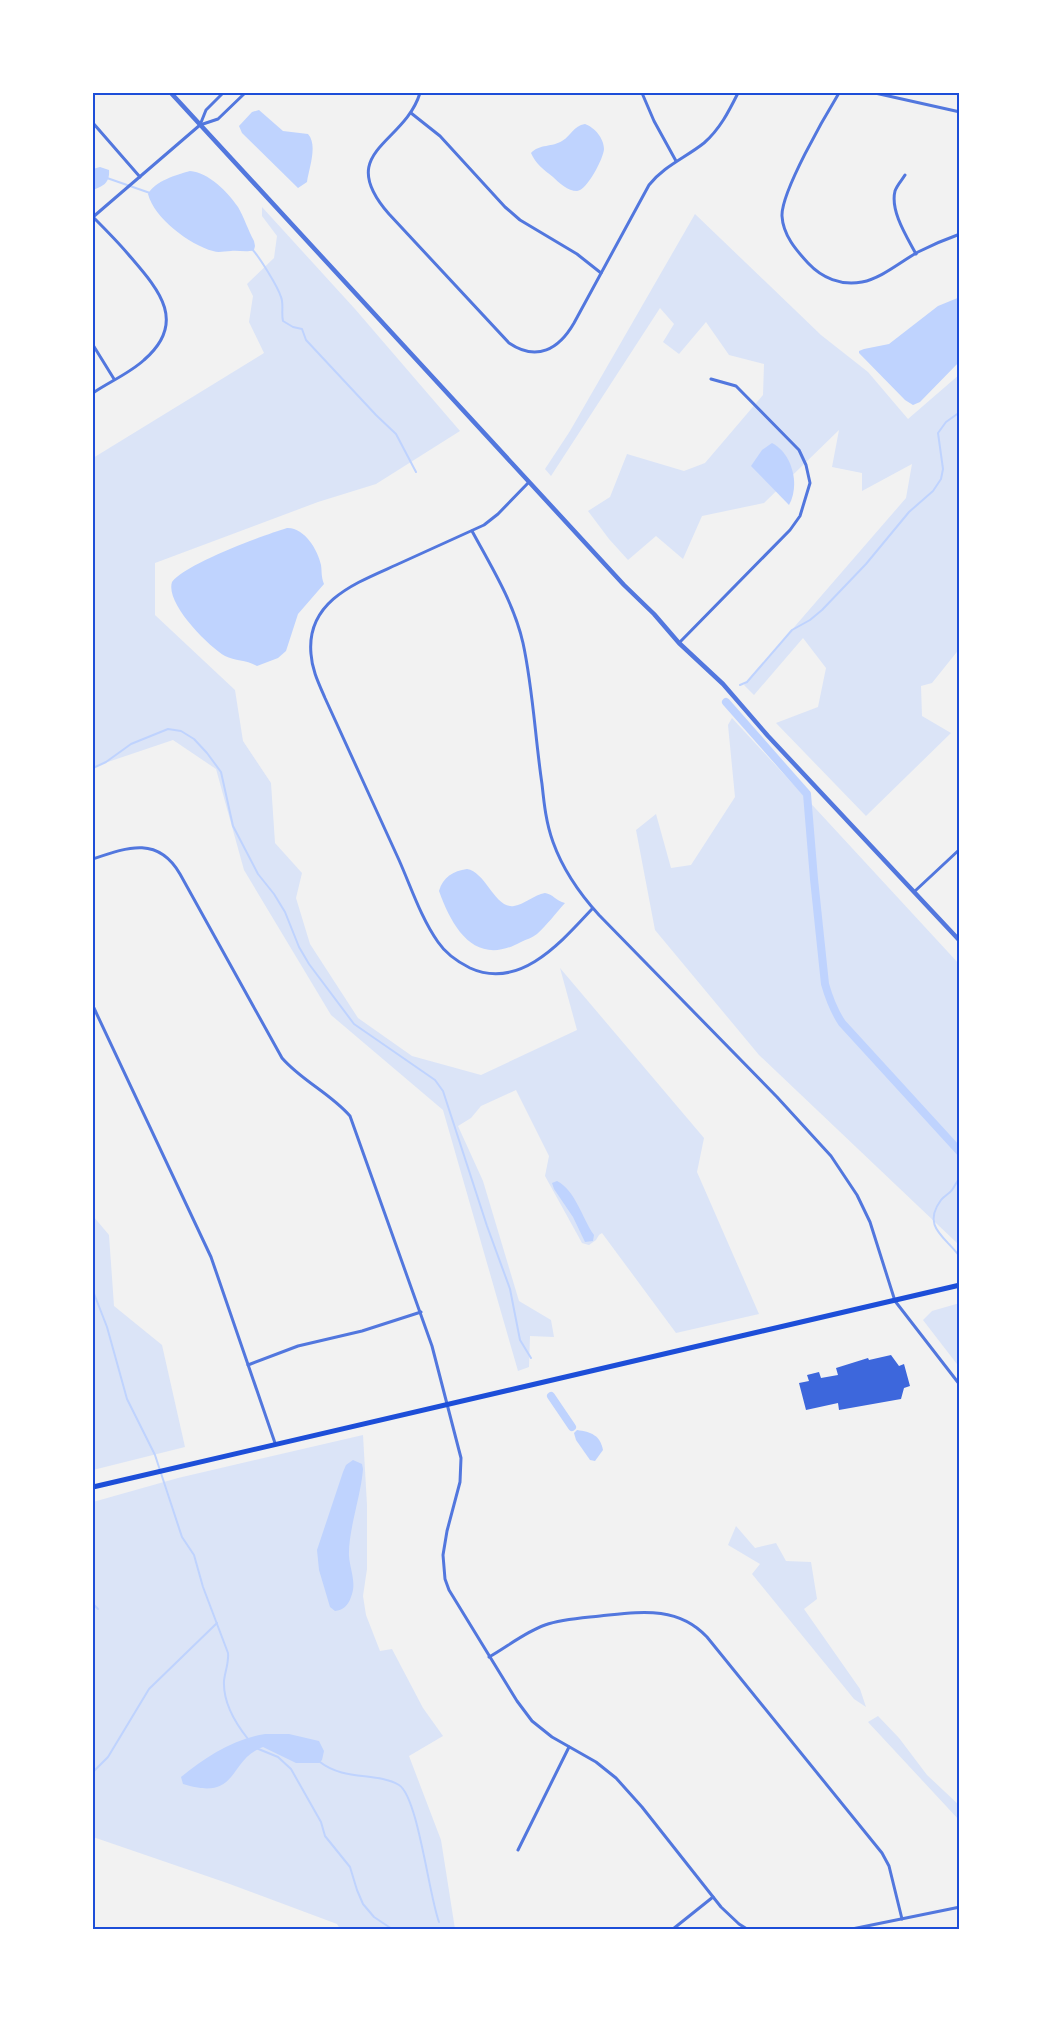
<svg xmlns="http://www.w3.org/2000/svg" width="1053" height="2022" font-family="Spectral,serif">
	<style>
		.green { fill: #dbe4f7 }
		.water { fill: #bfd3fe }
		.lines { fill: none; stroke-linecap: round; stroke-linejoin: round }
		.stream { stroke: #bfd3fe; stroke-width: 2 }
		.canal { stroke: #bfd3fe; stroke-width: 8 }
		.building { fill: #3d67dc }
		.minor { stroke: #5277de; stroke-width: 3 }
		.tertiary { stroke: #5277de; stroke-width: 4.5 }
		.primary { stroke: #1d4ed8; stroke-width: 5 }
		.neatline { fill: none; stroke: #1d4ed8; stroke-width: 2 }
	</style>
	<rect width="100%" height="100%" fill="#f2f2f2"/>
	<g class="green">
		<path d="M262 207 355 309 460 431 376 484 318 502 155 563V615L235 690 243 741 271 783 275 843 302 873 296 898 310 944 358 1018 412 1056 481 1075 577 1030 560 968 704 1138 697 1172 759 1314 676 1333 602 1233 599 1235 596 1240 589 1245 582 1243 545 1176 549 1156 516 1090 481 1106 471 1118 458 1126 483 1181 519 1301 551 1320 554 1337 530 1336 529 1367 518 1371 443 1110 331 1015 244 870 216 769 173 740 93 767V458L264 353 249 322 253 296 247 284 274 258 277 236 262 216Z"/>
		<path d="M695 214 821 335 868 372 908 419 960 374V648L932 683 921 686 922 716 951 733 866 816 776 723 818 707 826 668 803 638 754 695 744 685 906 498 912 464 862 491V473L832 467 839 430 764 503 702 516 683 559 656 536 628 560 609 539 588 511 610 497 627 454 684 471 705 463 763 395 764 364 729 355 706 322 679 354 663 342 674 324 660 308 551 476 545 469 570 431Z"/>
		<path d="M732 718 960 965V1219L957 1243 759 1055 655 930 636 830 656 814 671 868 691 865 735 797 728 725Z"/>
		<path d="M93 1216 109 1235 114 1306 162 1345 185 1447 93 1470Z"/>
		<path d="M960 1303V1368L923 1320 932 1311Z"/>
		<path d="M363 1435 367 1505V1569L363 1596 366 1615 380 1651 392 1649 423 1708 443 1736 409 1756 441 1840 455 1929H340L337 1924 227 1883 93 1837V1502L178 1478Z"/>
		<path d="M736 1526 755 1548 776 1543 786 1561 811 1562 817 1599 804 1609 860 1689 866 1707 854 1699 752 1574 760 1564 728 1545Z"/>
		<path d="M878 1716 899 1738 927 1775 960 1806V1821L868 1722Z"/>
	</g>
	<g class="water">
		<path d="M259 110 283 131 308 134C318 145 309 168 307 182L298 188 242 133 239 126 252 112Z"/>
		<path d="M585 124C594 127 604 138 604 149 604 157 587 191 577 191 568 191 559 183 553 177 544 170 535 163 531 153 539 144 553 147 562 141 572 135 573 126 585 124Z"/>
		<path d="M100 167 109 170C110 183 103 186 93 190V169Z"/>
		<path d="M190 171C208 172 228 192 238 207 244 217 248 230 254 241L255 246 254 250C246 253 239 250 231 251 224 251 219 253 213 251 190 245 154 218 148 194 155 181 176 175 190 171Z"/>
		<path d="M960 297V361L920 402 913 405 905 400 859 353V351L864 349 889 344 938 306Z"/>
		<path d="M772 443C793 454 800 486 789 505L751 466 762 450Z"/>
		<path d="M287 528C304 527 318 550 321 565 322 572 321 576 324 584L298 614 286 651 278 658 257 666C247 660 235 661 225 656 208 646 165 603 172 582 185 564 264 535 287 528Z"/>
		<path d="M467 869C486 872 495 909 514 906 525 904 534 895 545 893 553 894 556 901 565 903 556 913 547 925 537 934 532 938 527 939 521 942 476 967 453 930 439 891 443 877 453 871 467 869Z"/>
		<path d="M557 1181C576 1191 582 1218 594 1235L593 1241 585 1242 573 1217 554 1189 552 1183Z"/>
		<path d="M577 1430C591 1432 600 1435 603 1450L595 1461 590 1460 576 1440 574 1433Z"/>
		<path d="M353 1460 362 1464 363 1469C361 1496 348 1531 349 1556 350 1570 357 1583 351 1597 348 1606 343 1610 335 1611L330 1607 319 1570 317 1550 343 1472 346 1465Z"/>
		<path d="M265 1734H289L319 1741 324 1751 322 1760 319 1763H296L263 1747C227 1760 240 1802 183 1784L181 1777C206 1757 233 1739 265 1734Z"/>
	</g>
	<g class="lines">
		<g class="stream">
			<path d="M107 178 150 193"/>
			<path d="M251 248C259 256 278 287 281 297 284 304 281 313 283 321L293 327 302 329 306 340 376 415 396 434 416 472"/>
			<path d="M740 685 747 682 792 630 810 620 822 610 866 564 909 512 933 491 941 479 943 469 938 433 946 422 960 412"/>
			<path d="M93 768 106 762 131 744 168 729 181 731 194 739 207 753 221 772 233 826 258 874 274 894 285 912 299 947 309 964 354 1024 435 1080 443 1091 487 1226 510 1289 520 1340 531 1358"/>
			<path d="M960 1178C956 1182 955 1186 952 1190 949 1194 944 1196 941 1200 921 1227 946 1237 960 1257"/>
			<path d="M93 1291 107 1327 127 1399 155 1455 179 1528 182 1537 194 1555 203 1587 228 1653C229 1663 225 1671 224 1681 223 1702 236 1724 248 1739"/>
			<path d="M93 1604 98 1609"/>
			<path d="M256 1748 278 1757 291 1769 321 1822 325 1836 350 1867 357 1890 363 1904 374 1917 392 1929"/>
			<path d="M320 1762C344 1781 377 1772 399 1785 418 1797 429 1896 439 1922"/>
			<path d="M93 1772 108 1757 149 1689 217 1623"/>
		</g>
		<g class="canal">
			<path d="M726 702 807 794 814 879 825 984C829 998 834 1011 842 1023L960 1152"/>
			<path d="M551 1396 572 1427"/>
		</g>
	</g>
	<path class="building" d="M891 1355 899 1366 904 1364 910 1386 904 1388 901 1399 839 1410 838 1403 806 1410 799 1383 809 1381 807 1375 819 1372 821 1378 838 1375 836 1368 868 1358 869 1360Z"/>
	<g class="lines">
		<g class="minor">
			<path d="M420 93C404 145 334 151 389 214L509 343C537 362 559 349 574 323L649 185C664 166 685 158 704 143 720 129 729 111 738 93"/>
			<path d="M642 93 654 121 676 161"/>
			<path d="M839 93C825 116 781 192 782 216 783 235 796 250 808 263 822 278 841 286 862 282 882 278 900 262 918 252 932 245 946 239 960 234"/>
			<path d="M875 93 960 112"/>
			<path d="M411 113 440 136 505 207 520 220 577 254 601 273"/>
			<path d="M93 123 140 177"/>
			<path d="M200 125 206 110 223 93"/>
			<path d="M905 175C902 180 897 185 895 191 890 211 907 237 916 254"/>
			<path d="M93 217C105 229 117 241 128 254 157 288 189 321 144 360 130 373 109 382 93 393"/>
			<path d="M93 217 200 125 218 119 245 93"/>
			<path d="M93 345 114 379"/>
			<path d="M529 482 498 514 484 525C455 538 425 552 396 565 356 583 306 601 311 654 312 670 319 684 325 698 350 752 374 806 399 860 411 887 421 918 438 942 446 954 458 962 470 968 520 991 562 941 592 909"/>
			<path d="M472 531C491 566 514 603 523 643 533 689 535 737 542 784 544 803 546 823 553 842 563 870 579 893 599 915L777 1097 831 1156 857 1195 870 1222 895 1301 960 1385"/>
			<path d="M679 643 790 530 800 516 810 483 806 465 799 450 736 386 711 379"/>
			<path d="M93 859C128 847 158 836 180 874L282 1058C302 1081 330 1093 350 1116L432 1346 461 1458 460 1482 447 1531 443 1555 445 1579 449 1590 517 1701 532 1721 552 1737 596 1762 616 1778 642 1807 721 1907 739 1924 747 1929"/>
			<path d="M915 891 960 849"/>
			<path d="M93 1006 211 1257 275 1443"/>
			<path d="M248 1365 298 1346 362 1331 421 1312"/>
			<path d="M489 1657C507 1647 525 1632 545 1625 562 1619 582 1618 600 1616 639 1612 677 1605 707 1637L882 1853 889 1866 902 1919"/>
			<path d="M518 1850 569 1747"/>
			<path d="M673 1929 713 1897"/>
			<path d="M852 1929 960 1907"/>
		</g>
		<path class="tertiary" d="M171 93 624 585 654 614 679 643 723 684 768 736 960 941"/>
		<path class="primary" d="M93 1487 960 1285"/>
	</g>
	<rect width="1053" height="2022" fill="none" stroke="#ffffff" stroke-width="189"/>
	<rect x="94" y="94" width="864" height="1834" class="neatline"/>
</svg>
